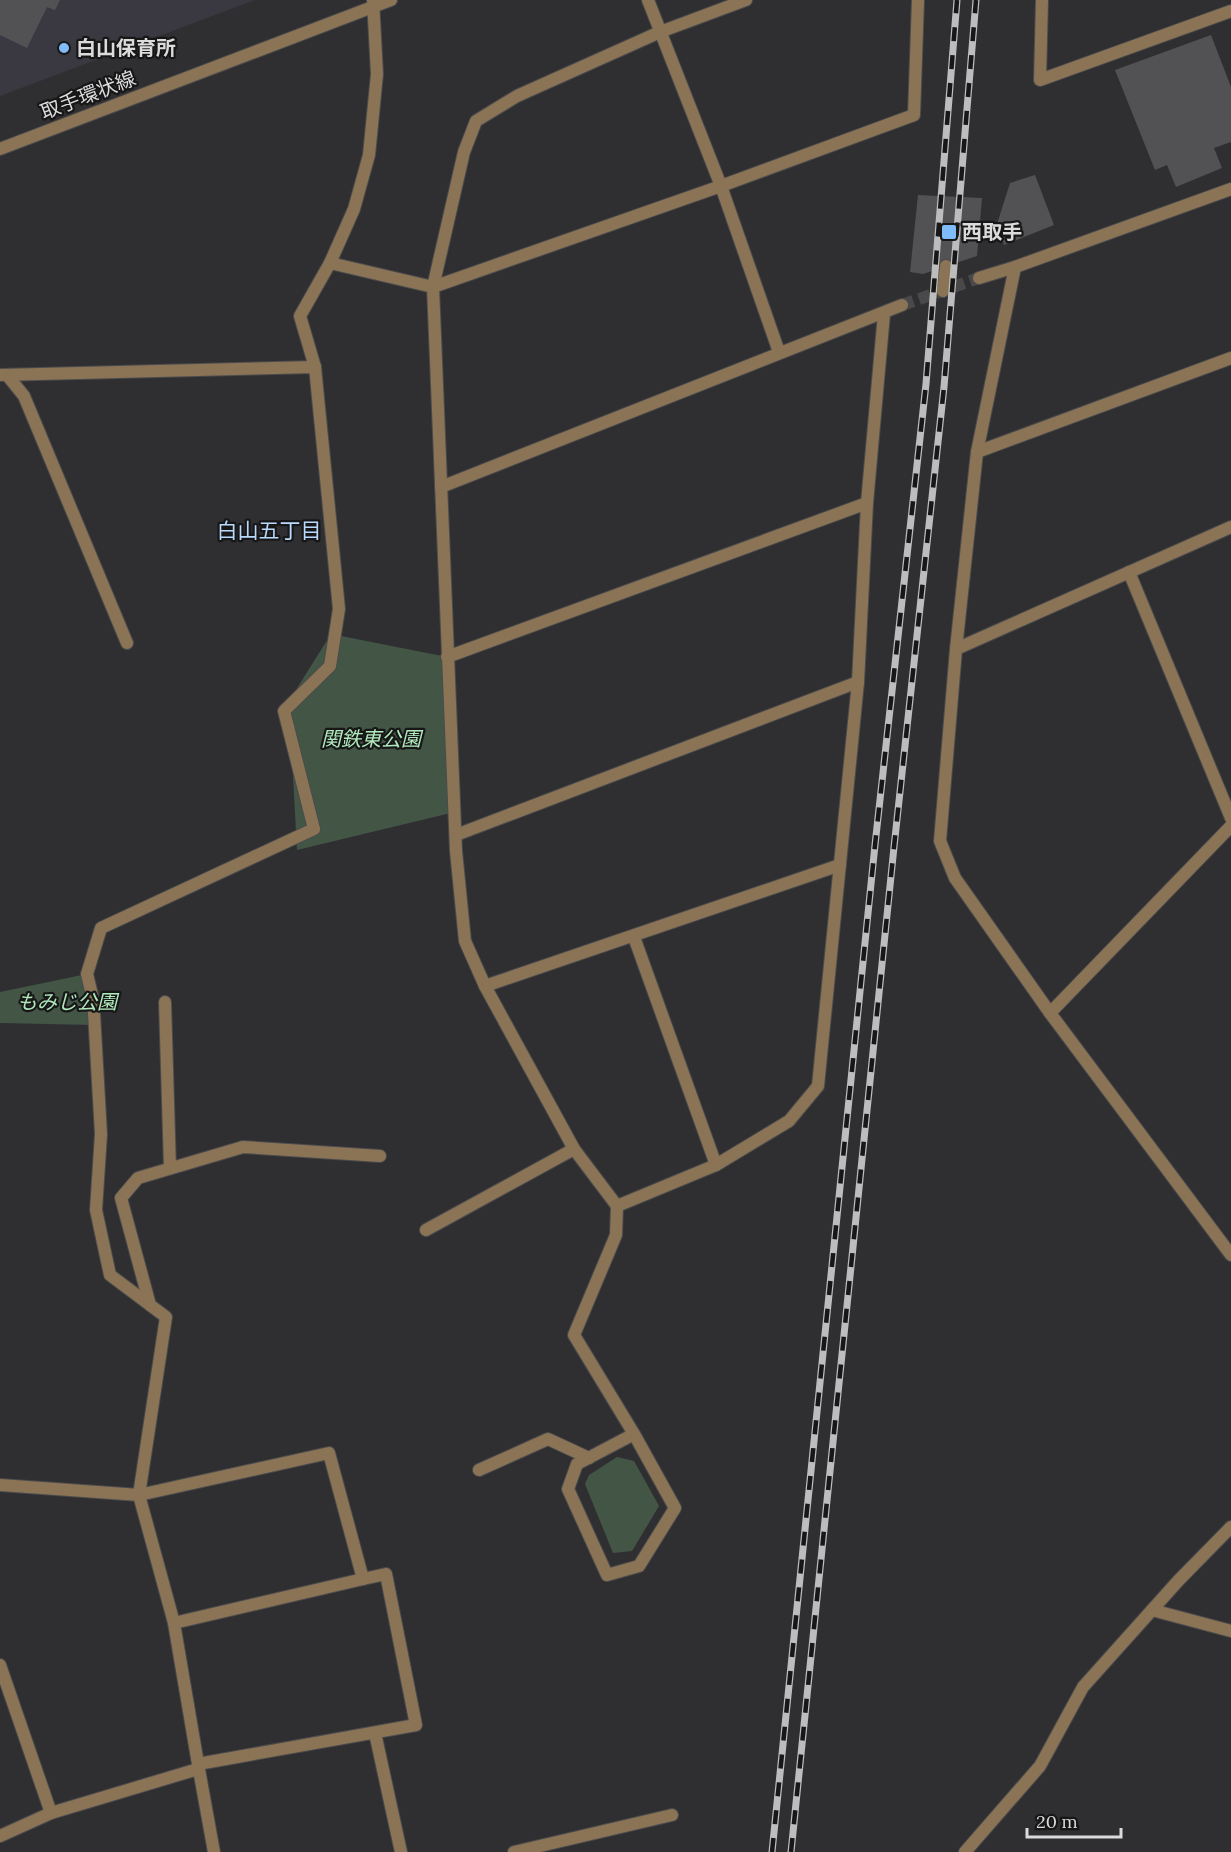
<svg xmlns="http://www.w3.org/2000/svg" width="1231" height="1852" font-family="Lora,'Noto Sans JP',serif">
	<style>
		.built { fill: #3a3941 }
		.green { fill: #435646 }
		.building { fill: #525255 }
		.lines { fill: none; stroke-linecap: round; stroke-linejoin: round }
		.tertiary-tunnel { stroke: #49494c; stroke-width: 12; stroke-dasharray: 12 6; stroke-linecap: butt }
		.minor-casing { stroke: #4b4b4d; stroke-width: 14 }
		.tertiary-casing { stroke: #4b4b4d; stroke-width: 14 }
		.minor { stroke: #8a7455; stroke-width: 12 }
		.tertiary { stroke: #8a7455; stroke-width: 12 }
		.rail-casing { stroke: #bdbdbe; stroke-width: 7 }
		.rail { stroke: #171718; stroke-width: 4.5; stroke-dasharray: 14; stroke-linecap: butt }
		.poi-dot { fill: #81bcfa; stroke: #171718; stroke-width: 2 }
		.labels { text-anchor: middle; stroke-width: 4.5; stroke-linejoin: round; paint-order: stroke }
		.poi-label { font-size: 20px; font-weight: bold; fill: #dbdbdc; stroke: #171718; text-anchor: start }
		.street-label { font-size: 20px; fill: #dbdbdc; stroke: #171718 }
		.park-label { font-size: 20px; font-style: italic; fill: #b0e9bb; stroke: #171718 }
		.neighbourhood-label { font-size: 21px; fill: #b8d9fc; stroke: #171718 }
	</style>
	<rect width="100%" height="100%" fill="#2f2f32"/>
	<path class="built" d="M0 0H255L0 96Z"/>
	<g class="green">
		<path d="M331 634 447 657 455 812 297 850 289 701Z"/>
		<path d="M87 974 94 1025 0 1023V992Z"/>
		<path d="M617 1457 634 1461 659 1506 632 1551 613 1553 585 1484 589 1475Z"/>
	</g>
	<g class="building">
		<path d="M0 0H60L55 10 47 7 27 48 0 35Z"/>
		<path d="M1211 35 1231 87V142L1214 148 1222 168 1176 187 1167 165 1155 170 1115 70Z"/>
		<path d="M1035 175 1054 225 1004 245 997 224 1010 183Z"/>
		<path d="M918 195 982 198 977 256 923 274 910 272Z"/>
	</g>
	<g class="lines">
		<path class="tertiary-tunnel" d="M902 305 979 278"/>
		<g class="minor-casing">
			<g id="minor">
				<path d="M1042 0 1040 80 1231 11"/>
				<path d="M330 263 433 287 721 186 914 115 918 0"/>
				<path d="M1015 267 977 452 956 649 940 841 955 878 1050 1013 1231 1255"/>
				<path d="M943 291 946 266"/>
				<path d="M315 367 300 316 330 263 354 209 369 155 377 74 373 0"/>
				<path d="M0 375 315 367 339 609 330 666 284 711 314 829 101 928 87 974 92 995 94 1013 101 1134 96 1210 110 1275 166 1317 139 1495 174 1623 198 1764 416 1725 386 1574 363 1579 329 1453 139 1495 0 1485"/>
				<path d="M7 375 24 396 127 643"/>
				<path d="M977 452 1231 358"/>
				<path d="M1129 572 1231 818"/>
				<path d="M956 649 1231 527"/>
				<path d="M447 657 867 503"/>
				<path d="M456 835 858 682"/>
				<path d="M634 937 716 1165"/>
				<path d="M485 986 840 865"/>
				<path d="M165 1002 170 1168"/>
				<path d="M1050 1013 1231 826"/>
				<path d="M574 1149 617 1206"/>
				<path d="M426 1230 574 1149 485 986 465 941 456 851 433 287 464 152 476 121 517 96 660 32 746 0"/>
				<path d="M150 1305 121 1198 138 1178 243 1147 380 1156"/>
				<path d="M634 1434 577 1464 568 1489 607 1575 639 1566 675 1508 634 1434 574 1335 616 1235 617 1206 716 1165 789 1121 818 1086 858 682 867 503 884 314"/>
				<path d="M479 1470 548 1439 589 1458"/>
				<path d="M1152 1610 1231 1631"/>
				<path d="M174 1623 363 1579"/>
				<path d="M0 1665 51 1813"/>
				<path d="M375 1733 401 1852"/>
				<path d="M198 1764 214 1852"/>
				<path d="M0 1836 51 1813 198 1769"/>
				<path d="M514 1852 672 1815"/>
			</g>
		</g>
		<g class="tertiary-casing">
			<g id="tertiary">
				<path d="M648 0 721 186 779 352"/>
				<path d="M0 149 391 0"/>
				<path d="M979 278 1015 267 1231 189"/>
				<path d="M441 487 902 305"/>
				<path d="M965 1852 1040 1766 1083 1687 1178 1581 1231 1527"/>
			</g>
		</g>
		<use href="#minor" class="minor"/>
		<use href="#tertiary" class="tertiary"/>
		<g class="rail-casing">
			<g id="rail">
				<path d="M772 1852 875 845 926 384 957 0"/>
				<path d="M791 1852 894 847 944 387 976 0"/>
			</g>
		</g>
		<use href="#rail" class="rail"/>
	</g>
	<g class="poi-dot">
		<circle cx="64" cy="48" r="6"/>
		<rect x="941" y="224" width="16" height="16" rx="3"/>
	</g>
	<g class="labels">
		<g class="poi-label">
			<text x="76" y="55">白山保育所</text>
			<text x="962" y="239">西取手</text>
		</g>
		<g class="street-label">
			<text transform="translate(88 95) rotate(-21)" y="7">取手環状線</text>
		</g>
		<g class="park-label">
			<text x="371" y="746">関鉄東公園</text>
			<text x="67" y="1009">もみじ公園</text>
		</g>
		<g class="neighbourhood-label">
			<text x="269" y="538">白山五丁目</text>
		</g>
	</g>
	<path d="M1027 1828v9h94v-9" fill="none" stroke="#dbdbdc" stroke-width="3"/>
	<text x="1036" y="1828" font-size="18" fill="#dbdbdc" stroke="#171718" stroke-width="4.5" paint-order="stroke">20 m</text>
</svg>
